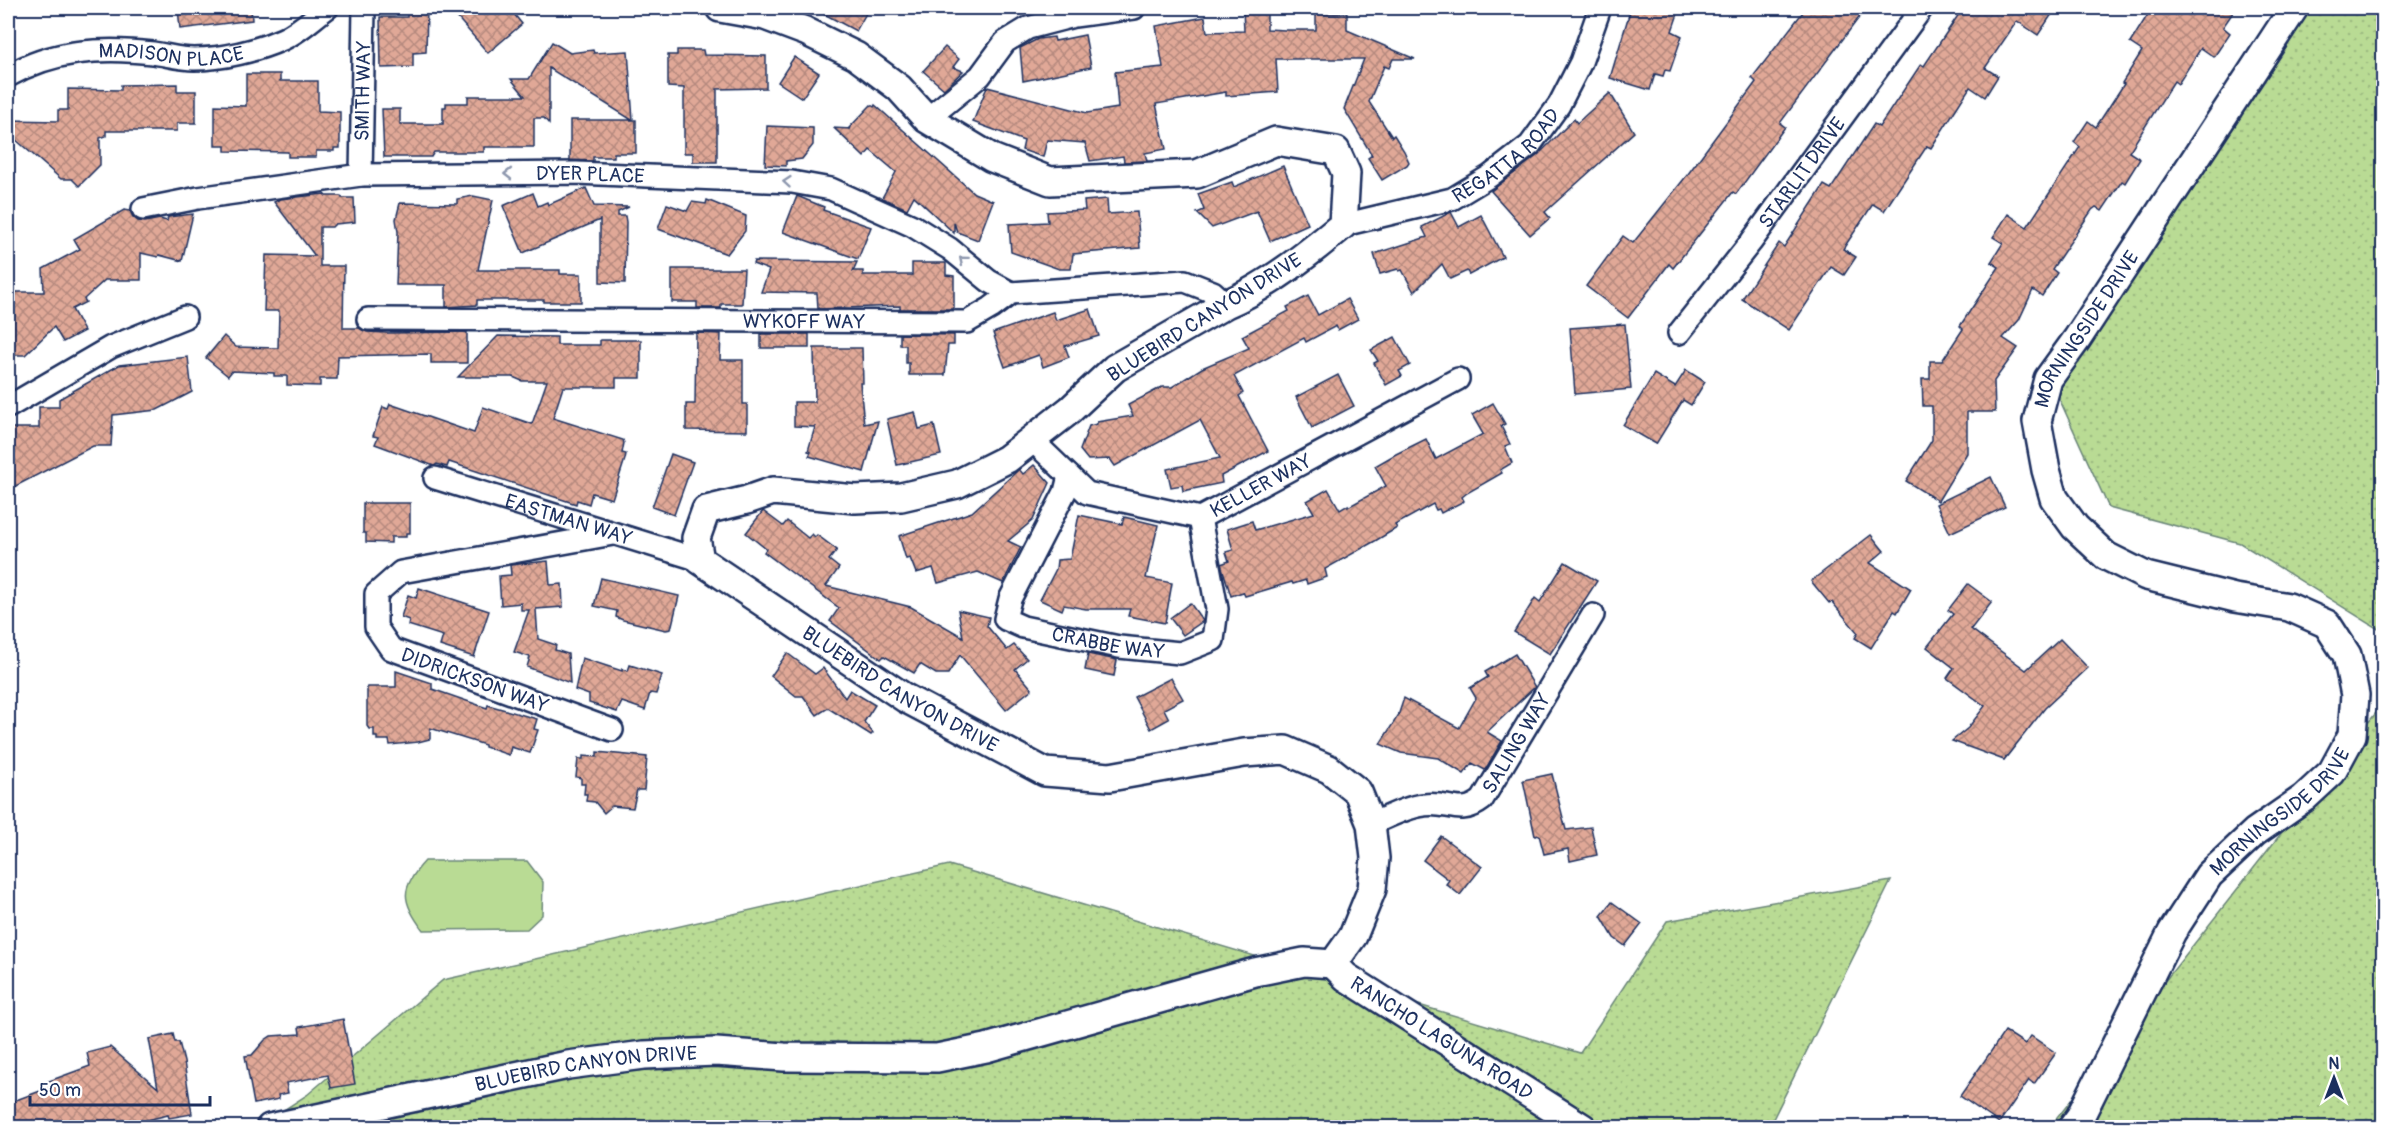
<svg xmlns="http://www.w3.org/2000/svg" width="2391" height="1135" font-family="Pangolin,sans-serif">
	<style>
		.grass { fill: url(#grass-dots); stroke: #6a8579; stroke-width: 1.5 }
		.green { fill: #b9db94; stroke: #6a8579; stroke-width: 1.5 }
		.building { fill: url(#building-cross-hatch); stroke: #1b2f5e; stroke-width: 1.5 }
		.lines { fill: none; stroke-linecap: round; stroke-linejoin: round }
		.minor-casing { stroke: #1b2f5e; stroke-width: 26 }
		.tertiary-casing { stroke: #1b2f5e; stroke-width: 32 }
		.minor { stroke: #fff; stroke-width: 21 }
		.tertiary { stroke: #fff; stroke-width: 27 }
		.oneway { stroke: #8d97ae }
		.labels { text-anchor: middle; stroke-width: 5; stroke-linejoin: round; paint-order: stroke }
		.street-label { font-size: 20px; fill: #1b2f5e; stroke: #fff }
	</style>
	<defs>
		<pattern id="grass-dots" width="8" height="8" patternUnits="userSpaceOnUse" patternTransform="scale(1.5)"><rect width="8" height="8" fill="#b9db94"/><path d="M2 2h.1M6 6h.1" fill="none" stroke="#9ebc82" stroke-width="1.8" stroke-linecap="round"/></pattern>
		<pattern id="building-cross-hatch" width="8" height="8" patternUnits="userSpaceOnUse" patternTransform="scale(1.5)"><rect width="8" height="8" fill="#e0a897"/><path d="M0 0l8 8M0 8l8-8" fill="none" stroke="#b5897e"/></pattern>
	</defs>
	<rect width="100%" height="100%" fill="#fff"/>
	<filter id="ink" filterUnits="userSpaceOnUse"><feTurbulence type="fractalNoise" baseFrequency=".0167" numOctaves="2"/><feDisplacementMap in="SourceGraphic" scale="12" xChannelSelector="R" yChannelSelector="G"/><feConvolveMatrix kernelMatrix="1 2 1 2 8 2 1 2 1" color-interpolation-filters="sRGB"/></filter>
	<g filter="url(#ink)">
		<g class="grass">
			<path d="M2302 8H2383V632L2240 543 2109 508 2053 385Z"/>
			<path d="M2383 704V1127H2050Z"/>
			<path d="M949 865 1580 1053 1667 921 1891 881 1769 1127 256 1128 307 1095 443 980Z"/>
		</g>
		<path class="green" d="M425 861H527L543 882 542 915 527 929 423 930C401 901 400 888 425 861Z"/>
		<g class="building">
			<path d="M178 8H251L252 20 180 29Z"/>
			<path d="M407 8H427L426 52 413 53V67L381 68 380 17H407Z"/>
			<path d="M449 8H509L522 24 488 53Z"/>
			<path d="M813 8H869L856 31Z"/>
			<path d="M1243 8H1267V29L1285 30H1316V14L1347 13V30L1415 59H1393L1389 68 1384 66 1369 102 1392 137 1394 135 1404 151 1409 162 1407 165 1382 180 1368 158 1372 155 1344 109 1364 59H1276L1278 92 1226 96V92L1156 104 1166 149 1145 153 1147 161 1124 162 1123 156 1090 161 1085 143 1047 140 1043 157 1022 150 1024 141 973 122 987 87 1087 113 1118 108 1115 72 1163 67 1156 26 1205 17 1207 32 1244 31Z"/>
			<path d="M1631 8H1680L1672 31 1682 36 1670 71 1665 70 1663 76 1655 74 1650 90 1610 78Z"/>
			<path d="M1806 8H1851L1861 15 1780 123 1785 127 1736 194 1733 192 1673 268 1669 264 1628 318 1586 286 1623 236 1633 243 1688 174 1756 82 1752 78Z"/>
			<path d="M1963 8H2056L2038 35 2017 21 1985 68 1998 76 1985 97 1970 87 1931 148 1927 146 1884 211 1873 204 1843 249 1856 257 1844 275 1831 267 1789 330 1742 299 1779 243 1784 247 1824 185 1831 189 1874 124 1879 127 1921 64 1924 66Z"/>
			<path d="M2152 8H2236L2223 27 2230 33 2214 57 2201 48 2178 84 2174 81 2129 152 2140 159 2125 183 2122 181 2102 211 2096 207 2092 210 2052 269 2057 273 2042 296 2033 290 2019 320 2003 338 2018 348 1994 381 1995 412H1967V453L1938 501 1906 481 1932 440V406H1923L1922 379H1930V361H1942L1963 329 1960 326 1999 267 1991 262 2003 243 1993 237 2008 214 2027 227 2080 147 2074 142 2088 121 2096 127 2122 87 2124 84 2122 83 2142 51 2130 43Z"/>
			<path d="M1085 35 1091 67 1023 81 1020 48 1038 39 1054 37 1055 41Z"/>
			<path d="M552 42 570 53 593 50 594 53 628 51 633 120H636V153H614V157H593V161L570 160V120H632L549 68V124L544 118H534V147H484V152H434L431 157H384L382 109H400V124H443V107H446V103H468V96H525L511 79H529Z"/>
			<path d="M945 47 959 59 953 67 963 71 944 89 923 71Z"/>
			<path d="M677 50H703L704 55 766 56V88L717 89V162H693V153H684V88L668 87V55H677Z"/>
			<path d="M794 57 819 73 802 98 778 82Z"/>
			<path d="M246 74H280V81H318V111L340 112V148H334V151H316V157H288V152L225 151V146H215V105L246 106Z"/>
			<path d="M177 84V91H196V123H177V131H106V136L100 138V165L79 186 72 179H61L8 133V120L58 121V110H68V89L121 90V85Z"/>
			<path d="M1610 93 1634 132 1545 212 1550 218 1530 235 1491 191 1538 155 1574 119 1577 123Z"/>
			<path d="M871 105 874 107 875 105 974 193 993 201 978 240 957 232 954 222V233L914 196 907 209 882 198 896 172 870 150 864 157 834 128 851 129 849 128Z"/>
			<path d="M767 126 813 128V145L802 159 786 161V166L765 165Z"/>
			<path d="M1283 166 1308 224 1270 241 1257 211 1212 228 1197 213 1204 210 1198 194 1232 182 1234 187Z"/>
			<path d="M586 188 594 206 629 207 618 212V216H625L626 222 625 283 600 282V220L523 253 503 206 533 193 538 206 547 202 548 205Z"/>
			<path d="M324 194 326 196H341L342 198H354L355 222 335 224 332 227H320V266H344L343 328H359L367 332 387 333 467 332V363H431V354L338 356 337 379H320V386L287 385V376H274V373L232 371 228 376 206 358 224 336 236 347 278 348 279 311H264L266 255 315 256 274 202 280 199Z"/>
			<path d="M473 196 493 200 478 270H560V274H581V302H544V300H477V305L446 307V285H396L398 232 396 219 400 203 457 204V199Z"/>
			<path d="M797 196 824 207 823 210 871 227 858 259 783 232Z"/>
			<path d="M1107 199 1108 214 1137 212 1140 248 1073 254 1071 269H1059L1011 252 1009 224 1048 222 1047 212 1085 210 1084 201Z"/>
			<path d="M707 200 746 216 745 231 727 254 658 229 667 204 687 211 692 202 706 204Z"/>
			<path d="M124 210 130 211 133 217 138 221 145 222 160 219 167 221 168 217 193 214 182 261 159 255 158 257 141 253V280H105L84 299 86 302 72 309 84 331 63 342 54 327 25 355H8V292H44L43 269 80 249 74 239Z"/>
			<path d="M1451 212 1459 227 1481 215 1503 257 1469 275 1467 271 1450 279 1442 264 1414 292 1402 270 1399 271 1398 269 1380 274 1374 254 1427 237 1422 227Z"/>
			<path d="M754 261 857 262 853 271H863V275H912V263H946V275L954 276V309H900V306L818 309 817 293 761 292 769 270 753 264Z"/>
			<path d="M672 269H744L742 304H721V308H697V302H672Z"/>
			<path d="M1308 296 1318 315 1347 299 1358 319 1338 330 1336 326 1306 342 1304 338 1234 376 1243 393 1239 396 1268 451 1221 476 1222 483 1183 491 1182 485 1171 487 1167 469 1220 458 1200 420 1115 466 1110 459 1088 460 1080 450 1089 426 1097 424V422L1133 416 1128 405 1162 387H1172L1202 368 1249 348 1242 336 1289 311 1287 307Z"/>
			<path d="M1090 309 1099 336 1065 346 1069 357 1043 367 1039 355 1005 367 993 333 1053 312 1056 320Z"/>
			<path d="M1625 324 1631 389 1575 394 1570 328Z"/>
			<path d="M696 333 721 334 720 360H743V404H747V431L686 430V404H695Z"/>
			<rect x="761" y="334" width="48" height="14"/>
			<path d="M900 334 954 335V345H948L945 375H909V363H906V345H900Z"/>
			<path d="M498 336 557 337V345H600V340H641V378H616V387H563L553 418 623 440 624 443 622 453 626 454 625 459 612 499 592 493 589 504 577 500 576 504 449 462 447 467 437 464 434 466 375 444 378 437 373 436 383 407 388 409 390 404 474 433 483 407 532 424 547 381H522L513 377H458Z"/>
			<path d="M1395 337 1410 365 1399 371 1402 376 1386 385 1374 363 1378 361 1371 350Z"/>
			<path d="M814 348H862L863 383H860L864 424 878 421 864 472 809 456 811 452 808 451 815 427 794 426V402H815Z"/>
			<path d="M188 357 192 392 157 410 113 415 111 446H93L8 490V428H39V407H59V399L119 365Z"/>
			<path d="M1686 370 1705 382 1691 405 1683 400 1656 444 1623 425 1654 374 1675 387Z"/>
			<path d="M1338 375 1354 406 1312 428 1296 397Z"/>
			<path d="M1493 403 1505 424 1501 426 1510 444 1505 446 1512 463 1500 470 1502 473 1467 493 1462 497 1464 501 1441 513 1439 509 1436 510 1433 504 1395 525 1397 528 1375 541 1325 569 1327 577 1307 584 1306 580 1293 584 1292 582 1245 596 1243 592 1231 596 1221 564 1229 561 1226 552 1233 550 1227 529 1252 521 1255 530 1314 513 1307 501 1328 489 1340 510 1348 505V507L1386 486 1375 466 1396 454 1426 439 1436 459 1483 434 1472 415Z"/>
			<path d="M915 412 919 429 934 425 941 455 897 465 887 419Z"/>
			<path d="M671 454 693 462 674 515 652 507Z"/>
			<path d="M1034 465 1050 483 1033 520 1008 541 1021 547 1003 583 978 572 938 583 933 568 916 573 910 558 906 559 899 536 972 512 1016 472 1019 469 1023 474Z"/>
			<path d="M1991 477 2005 507 1950 533 1936 504Z"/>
			<path d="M363 503H410V533H406V537H391V543L366 542V533H363Z"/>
			<path d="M763 511 783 526 787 521 808 538 812 534 815 537 817 535 837 550 829 560 839 568 826 586 911 607 963 637 958 610 989 617 987 626 1007 650 1014 645 1027 659 1015 669 1032 689 1006 710 960 655 948 674H936L920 664 914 673 884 656 881 659 830 621 839 608 764 552 766 549 746 533Z"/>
			<path d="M1079 515 1122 524 1124 517 1158 525 1146 578 1172 583 1165 623 1128 616 1130 609H1086L1064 605 1062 610 1040 600 1056 569 1057 560 1070 559Z"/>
			<path d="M1871 535 1884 551 1870 563 1911 589 1897 613 1894 611 1871 648 1855 638 1858 633 1832 602 1829 603 1811 581Z"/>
			<path d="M548 561 550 585 562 584 563 607 536 609 538 639 556 645 555 650 568 654 570 683 527 667 530 657 514 652 529 610H521V603L501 605 499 576 511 575 510 565Z"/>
			<path d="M1565 562 1597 581 1550 654 1514 632 1535 598 1540 602Z"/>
			<path d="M601 578 679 596 671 629 666 630 623 620 616 617 617 611 594 606Z"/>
			<path d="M1968 584 1992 602 1971 629 2026 670 2060 639 2088 668 2045 708 2004 760 1952 741 1968 728 1985 706 1947 678 1954 668 1927 647 1953 614 1948 610Z"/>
			<path d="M419 588 489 611 474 657 440 646 443 636 408 625 409 620 401 617 408 595 416 598Z"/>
			<path d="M1190 603 1203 621 1183 635 1170 618Z"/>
			<path d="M787 653 815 674 823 668 845 698 850 690 875 705 864 722 873 733 871 735 828 708 817 715 803 696H796L771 676Z"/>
			<path d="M1088 654 1117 660 1114 676 1085 670Z"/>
			<path d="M1515 654 1535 687 1487 732 1502 741 1485 770 1472 763 1464 774 1438 758 1401 753 1380 744 1398 716 1404 698 1459 728 1476 698 1470 688 1488 677 1485 672Z"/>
			<path d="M582 658 622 671V669L628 671 630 665 662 675 656 694 650 693 645 710 622 702 617 712 589 703V695L575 690Z"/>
			<path d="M396 671 432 683V689L487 708 488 705 537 719 534 729 538 730 530 753 511 747 509 755 485 747V745L430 728V739L418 742 390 745 389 740H377V737H374V729H369L367 726V687H396Z"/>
			<path d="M1171 678 1183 699 1164 709 1169 719 1151 729 1134 697Z"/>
			<path d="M597 752 647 757 644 790H637L633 808 612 806 604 813 595 802 586 801 587 794H584L585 784H581V778L576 777 578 759H583V756L597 757Z"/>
			<path d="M1552 774 1566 830 1591 827 1597 855 1570 861 1568 849 1544 854 1539 835 1535 836 1523 780Z"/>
			<path d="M1441 836 1482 867 1460 895 1446 884 1449 880 1423 860Z"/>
			<path d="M1612 902 1642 924 1625 946 1614 938 1601 916Z"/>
			<path d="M343 1019 355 1084 331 1088 328 1075 286 1083 288 1093 278 1095 279 1099 254 1104 245 1056 252 1055 265 1040 271 1036 300 1034 299 1027Z"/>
			<path d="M2005 1031 2025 1044 2031 1036 2056 1053 2034 1084 2029 1080 1999 1123 1960 1096Z"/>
			<path d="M173 1034 175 1042H179L184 1062 192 1114 169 1118 168 1115 115 1128H112L110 1121 85 1128H8V1103L43 1090 41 1084 90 1066 87 1053 110 1047 158 1088 149 1039Z"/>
		</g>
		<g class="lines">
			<g class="minor-casing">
				<g id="minor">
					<path id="s1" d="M8 76C53 50 102 47 153 53 167 55 180 59 194 59 222 59 256 51 283 39 299 32 313 18 327 8"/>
					<path d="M927 119 980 76 1005 42 1028 28 1074 16 1134 8"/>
					<path id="s2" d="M361 175 364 8"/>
					<path id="s3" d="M143 209 198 198 361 175 576 173 792 182 831 189 913 226 950 249 989 281 1011 293"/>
					<path id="s4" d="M1343 225 1452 199 1490 176 1530 145 1559 105 1581 62 1600 8"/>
					<path id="s5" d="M368 319 967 322 991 308 1011 293 1185 281 1213 292 1226 304"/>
					<path id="s6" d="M1679 333 1751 242 1922 8"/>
					<path d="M8 407 111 347 185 317"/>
					<path id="s7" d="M1032 440 1087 493 1200 518 1458 379"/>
					<path id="s8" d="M1069 476 1065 492 1010 599 1005 619 1023 627 1119 647 1180 653 1213 640 1217 609 1200 518"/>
					<path id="s9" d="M435 478 700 560"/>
					<path d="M612 730 391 649 376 627V594L401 572 613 534"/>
					<path id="s10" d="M1371 824C1388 817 1406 807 1424 805 1448 801 1460 817 1482 800L1593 615"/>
				</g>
			</g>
			<g class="tertiary-casing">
				<g id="tertiary">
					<path id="s11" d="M720 8 765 16 805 31 856 56 899 88 927 119 992 158 1050 181 1197 174 1276 141 1336 151 1346 173 1343 225C1309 253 1267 287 1226 304L1115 368 1070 410 1007 459 957 484 901 497 855 499 773 491 747 500 706 510 696 538 700 560 905 698 1045 772 1110 777 1244 753 1285 750 1329 769 1358 792 1371 824 1375 858 1372 889 1353 936 1333 964"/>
					<path id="s12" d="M1333 964 1346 977 1583 1128"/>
					<path id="s13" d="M270 1128 568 1065 644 1055 716 1052 784 1057 937 1058 986 1048 1255 972 1304 962 1333 964"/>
					<path id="s14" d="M2072 1128 2080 1117 2172 932 2209 875 2255 832 2304 798 2332 772 2352 735 2355 695 2347 655 2327 624 2289 607 2235 598 2146 576 2106 556 2075 527 2054 498 2046 470 2037 421 2048 379 2077 339 2294 8"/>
				</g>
			</g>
			<use href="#minor" class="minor"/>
			<use href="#tertiary" class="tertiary"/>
		</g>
		<defs><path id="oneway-chevron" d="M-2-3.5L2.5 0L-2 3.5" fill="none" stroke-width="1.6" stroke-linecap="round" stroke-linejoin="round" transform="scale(1.5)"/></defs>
		<g class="oneway">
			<use href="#oneway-chevron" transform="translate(508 174) rotate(180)"/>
			<use href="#oneway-chevron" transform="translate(787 182) rotate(-175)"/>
			<use href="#oneway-chevron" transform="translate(963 260) rotate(-140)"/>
		</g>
	</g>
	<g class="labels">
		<g class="street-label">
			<text dy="7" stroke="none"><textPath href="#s1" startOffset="168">MADISON PLACE</textPath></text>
			<text dy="7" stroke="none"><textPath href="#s2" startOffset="84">SMITH WAY</textPath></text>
			<text dy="7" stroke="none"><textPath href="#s4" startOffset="182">REGATTA ROAD</textPath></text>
			<text dy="7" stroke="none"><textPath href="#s6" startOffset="202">STARLIT DRIVE</textPath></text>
			<text dy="7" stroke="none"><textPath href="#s3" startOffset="450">DYER PLACE</textPath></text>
			<text transform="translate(1204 317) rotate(-32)" y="7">BLUEBIRD CANYON DRIVE</text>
			<text dy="7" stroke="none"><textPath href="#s5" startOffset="436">WYKOFF WAY</textPath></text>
			<text dy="7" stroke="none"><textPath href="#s14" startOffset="1104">MORNINGSIDE DRIVE</textPath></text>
			<text dy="7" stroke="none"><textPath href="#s7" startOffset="261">KELLER WAY</textPath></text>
			<text dy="7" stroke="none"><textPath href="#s9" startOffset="140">EASTMAN WAY</textPath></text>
			<text dy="7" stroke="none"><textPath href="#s8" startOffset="264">CRABBE WAY</textPath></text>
			<text transform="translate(475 680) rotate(20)" y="7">DIDRICKSON WAY</text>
			<text dy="7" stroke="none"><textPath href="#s11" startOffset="1762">BLUEBIRD CANYON DRIVE</textPath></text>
			<text dy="7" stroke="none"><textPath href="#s10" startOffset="183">SALING WAY</textPath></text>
			<text dy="7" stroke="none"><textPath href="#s14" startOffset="384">MORNINGSIDE DRIVE</textPath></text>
			<text dy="7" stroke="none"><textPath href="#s12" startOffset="132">RANCHO LAGUNA ROAD</textPath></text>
			<text dy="7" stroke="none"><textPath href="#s13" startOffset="322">BLUEBIRD CANYON DRIVE</textPath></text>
		</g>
	</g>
	<rect width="2391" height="1135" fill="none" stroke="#fff" stroke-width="30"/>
	<rect x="15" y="15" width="2361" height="1105" fill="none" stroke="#1b2f5e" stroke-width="2" filter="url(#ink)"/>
	<g transform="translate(2334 1078)" stroke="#ffffff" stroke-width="4.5" paint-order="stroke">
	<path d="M0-4.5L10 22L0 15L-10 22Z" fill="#1b2f5e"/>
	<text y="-9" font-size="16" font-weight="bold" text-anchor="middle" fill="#1b2f5e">N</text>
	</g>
	<path d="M30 1096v9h180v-9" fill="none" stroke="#1b2f5e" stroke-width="3"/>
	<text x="39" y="1096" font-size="18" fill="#1b2f5e" stroke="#ffffff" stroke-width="4.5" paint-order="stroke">50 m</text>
</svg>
